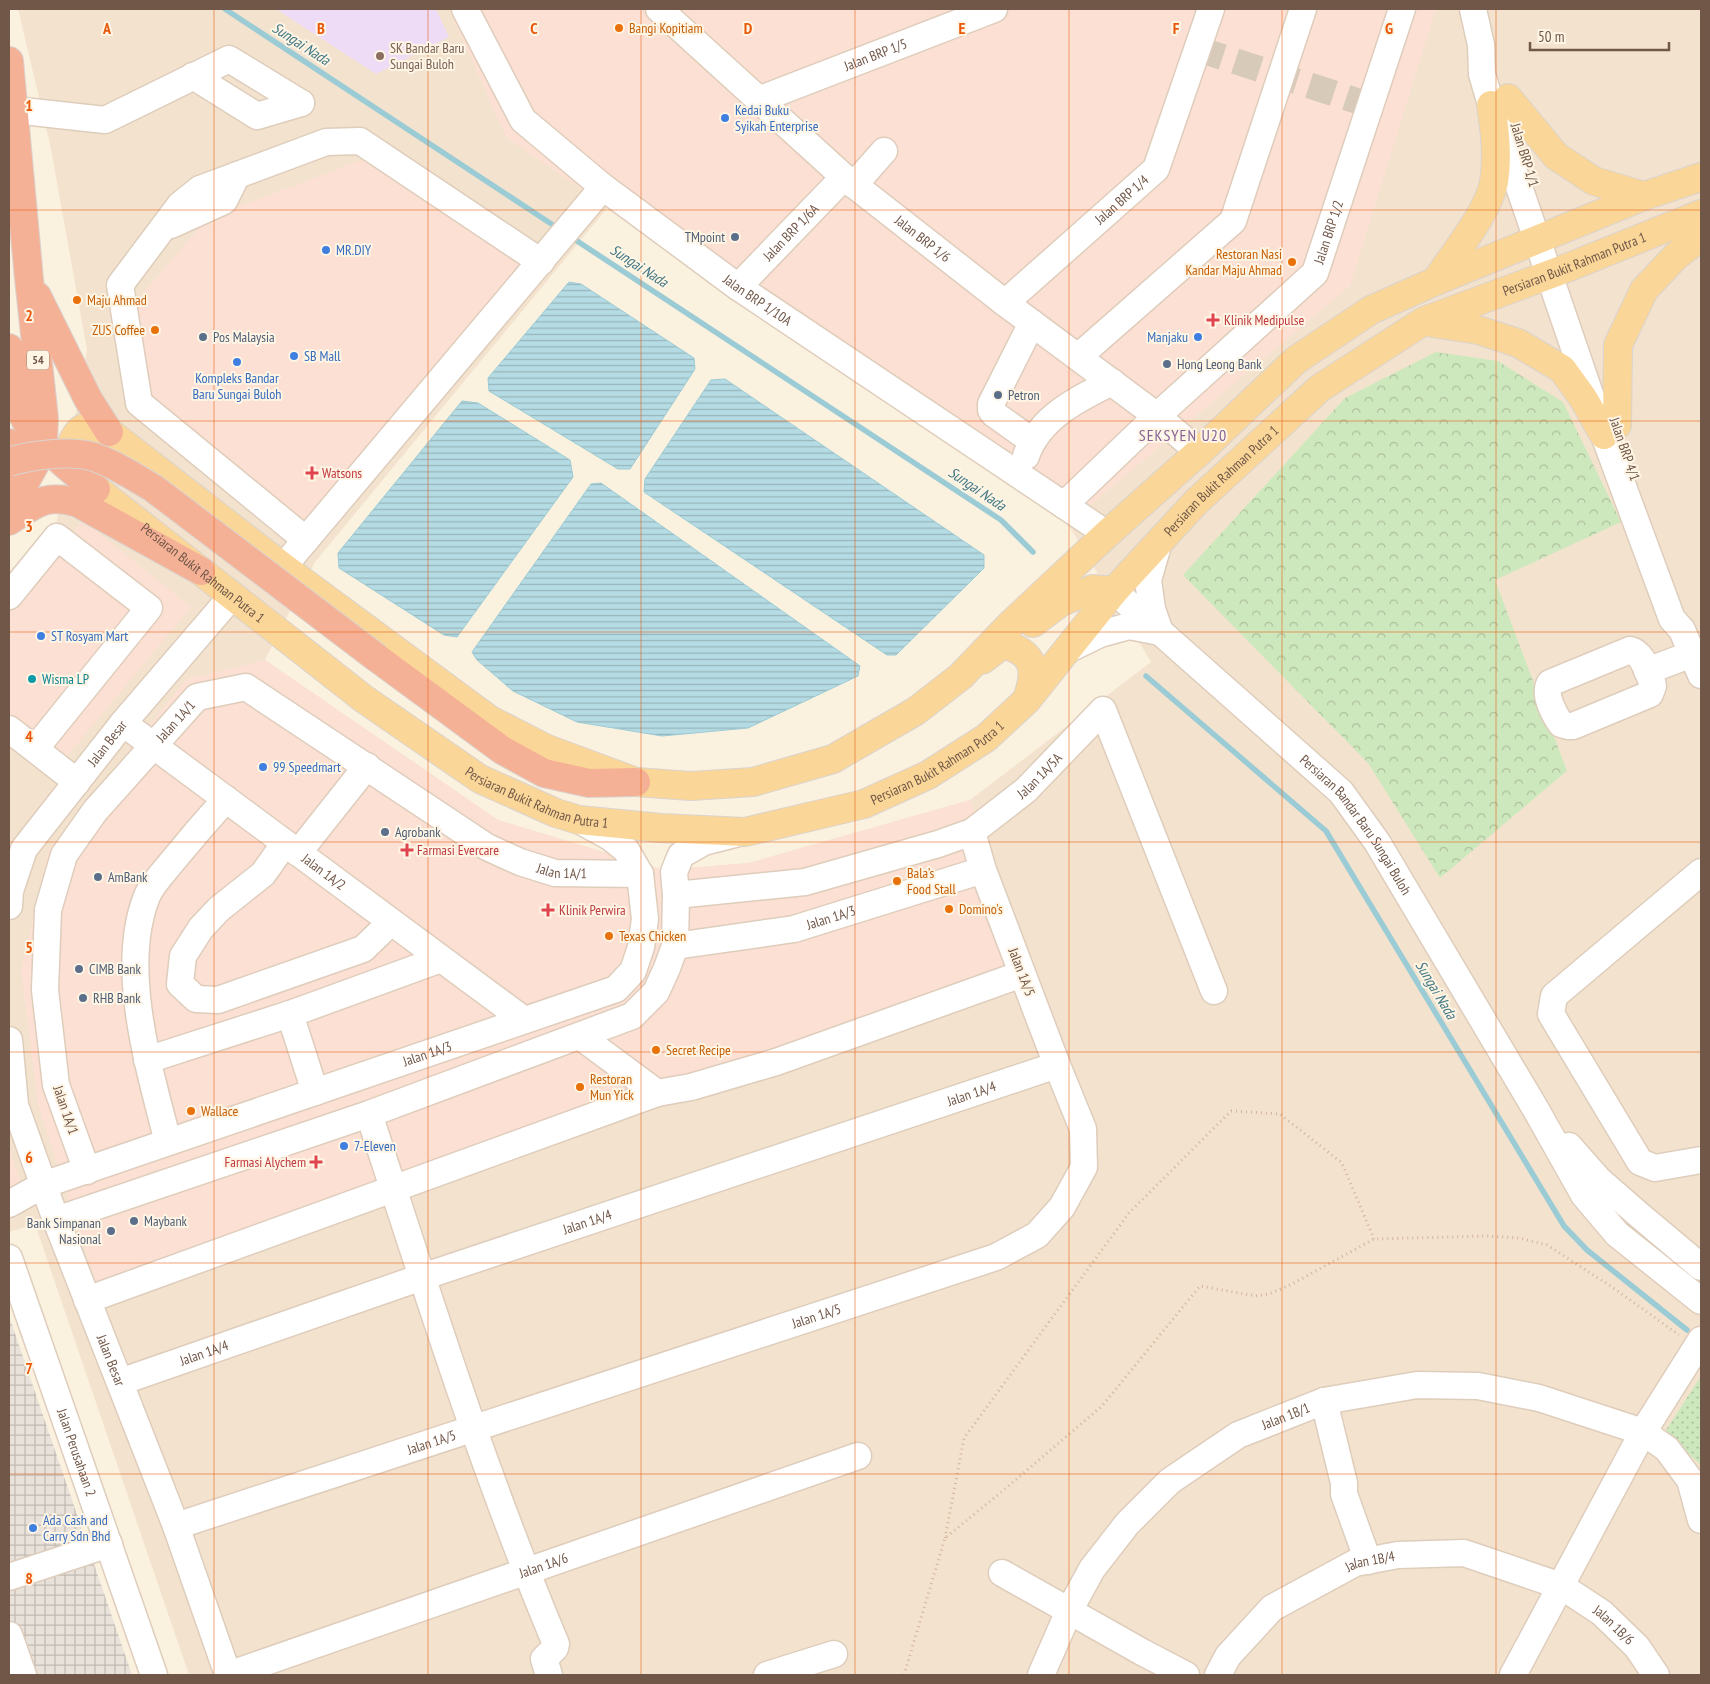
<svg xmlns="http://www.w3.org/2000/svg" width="1710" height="1684" font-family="'PT Sans Narrow',sans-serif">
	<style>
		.residential { fill: #f3e3ce; fill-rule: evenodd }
		.commercial { fill: #fce0d3 }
		.industrial { fill: url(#industrial-grid) }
		.education { fill: #eedcf7 }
		.forest { fill: url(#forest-crowns) }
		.park { fill: url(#park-dots) }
		.water { fill: url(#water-rules); stroke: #9bcbd5 }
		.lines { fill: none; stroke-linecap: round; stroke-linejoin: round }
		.stream { stroke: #9bcbd5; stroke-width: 5.5 }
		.minor-tunnel { stroke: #d8cab9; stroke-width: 26; stroke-dasharray: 26 13; stroke-linecap: butt }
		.minor-casing { stroke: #dfcdbc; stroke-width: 29 }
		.major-casing { stroke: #dad3cf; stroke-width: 30 }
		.highway-casing { stroke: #dad3cf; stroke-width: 30 }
		.path { stroke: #d4b39b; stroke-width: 3; stroke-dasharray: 1 4; stroke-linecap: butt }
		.minor { stroke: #fff; stroke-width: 26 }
		.major { stroke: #fad798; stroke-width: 28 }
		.highway { stroke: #f5b196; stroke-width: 28 }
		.highway-bridge-casing { stroke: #dad3cf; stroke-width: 30; stroke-linecap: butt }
		.highway-bridge { stroke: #f5b196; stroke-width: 28 }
		.grid { fill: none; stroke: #e8590c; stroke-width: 1; stroke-opacity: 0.55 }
		.food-dot { fill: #e8710a; stroke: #fff5e5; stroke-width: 2 }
		.education-dot { fill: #8d6e63; stroke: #fff5e5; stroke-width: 2 }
		.shop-dot { fill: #3f7fe0; stroke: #fff5e5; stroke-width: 2 }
		.service-dot { fill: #5c6f8a; stroke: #fff5e5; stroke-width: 2 }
		.health-dot { fill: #e0444e; stroke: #fff5e5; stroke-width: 2 }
		.culture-dot { fill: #0f9aa8; stroke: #fff5e5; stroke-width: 2 }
		.labels { text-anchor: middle; stroke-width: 4; stroke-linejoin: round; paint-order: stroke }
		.shield { fill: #fff5e5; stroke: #9c8677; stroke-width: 1 }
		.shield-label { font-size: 12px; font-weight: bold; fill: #715748 }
		.food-label { font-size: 14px; fill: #c56008; stroke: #fff5e5; text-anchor: start }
		.education-label { font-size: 14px; fill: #785e54; stroke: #fff5e5; text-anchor: start }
		.street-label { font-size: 14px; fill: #715748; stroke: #fff5e5 }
		.shop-label { font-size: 14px; fill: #366cbe; stroke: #fff5e5; text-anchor: start }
		.service-label { font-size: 14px; fill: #4e5e75; stroke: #fff5e5; text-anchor: start }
		.health-label { font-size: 14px; fill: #be3a42; stroke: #fff5e5; text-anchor: start }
		.culture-label { font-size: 14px; fill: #0d838f; stroke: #fff5e5; text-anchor: start }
		.water-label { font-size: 15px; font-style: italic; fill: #427885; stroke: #fff5e5 }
		.quarter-label { font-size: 16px; letter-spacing: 1px; fill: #856394; stroke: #fff5e5 }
		.grid-label { font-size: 16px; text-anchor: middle; font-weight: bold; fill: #e8590c; stroke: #fff5e5; stroke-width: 4; stroke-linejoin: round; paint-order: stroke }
	</style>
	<defs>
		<pattern id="industrial-grid" width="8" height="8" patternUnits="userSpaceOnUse" patternTransform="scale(1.25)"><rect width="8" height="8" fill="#e9e2db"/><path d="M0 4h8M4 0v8" fill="none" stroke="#c1bab4"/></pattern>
		<pattern id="forest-crowns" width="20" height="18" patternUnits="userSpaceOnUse" patternTransform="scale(1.25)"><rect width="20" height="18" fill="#cee8be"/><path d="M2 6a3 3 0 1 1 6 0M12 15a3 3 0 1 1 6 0" fill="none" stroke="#acbf9c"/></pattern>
		<pattern id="park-dots" width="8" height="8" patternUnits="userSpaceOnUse" patternTransform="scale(1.25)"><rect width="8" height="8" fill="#cee8be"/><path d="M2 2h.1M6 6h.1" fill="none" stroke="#acbf9c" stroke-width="1.8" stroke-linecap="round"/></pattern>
		<pattern id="water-rules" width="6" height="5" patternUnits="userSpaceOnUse" patternTransform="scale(1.25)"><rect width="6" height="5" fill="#b5dce4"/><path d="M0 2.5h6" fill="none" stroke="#98b5bb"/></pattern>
	</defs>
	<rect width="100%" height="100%" fill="#fbf1df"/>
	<path class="residential" d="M18 9H1701V1675H189L35 1224 9 1232V582L56 525 87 350 50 144ZM608 207 1068 524 1151 662 970 800 749 863 663 870 498 820 265 660 315 562Z"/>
	<g class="commercial">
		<path d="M449 9H1436L1350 286 1068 524 506 137Z"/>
		<path d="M372 156 529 264 295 541 133 412 119 321 207 219Z"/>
		<path d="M83 520 191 607 63 761 9 719V609Z"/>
		<path d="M265 660 498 820 663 870 749 863 970 800 1035 969 97 1286 38 1105 21 971 49 849 187 679Z"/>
		<path d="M9 1147 23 1189 9 1196Z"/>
	</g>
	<path class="industrial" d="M9 1316 132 1675H9Z"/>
	<path class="education" d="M276 9H436L449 37 376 74Z"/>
	<path class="forest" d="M1436 352 1498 361 1563 402 1621 522 1495 580 1567 771 1440 878 1368 763 1183 575 1345 398Z"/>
	<path class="park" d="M1701 1376V1468L1699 1463 1664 1433Z"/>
	<g class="water">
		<path d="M569 282 581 284 694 358 695 369 630 469H618L489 391 488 378Z"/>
		<path d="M725 379 984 555V568L896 655H887L644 492 645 479 711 380Z"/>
		<path d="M462 401 478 403 570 460 573 477 457 637 444 635 339 568 338 553Z"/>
		<path d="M601 483 860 666 858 676 748 728 662 736 577 722 513 691 477 660 472 652 591 484Z"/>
	</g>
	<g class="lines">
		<g class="stream">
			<path d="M225 9 559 229"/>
			<path d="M571 237 1001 520 1033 552"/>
			<path d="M1146 676 1326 831 1564 1226 1587 1250 1687 1330"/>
		</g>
		<path class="minor-tunnel" d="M1198 49 1357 101 1370 104"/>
		<g class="minor-casing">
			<g id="minor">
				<path id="s1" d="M465 9 523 120 603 187 738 287 1107 534"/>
				<path id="s2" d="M659 9 844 177 1005 303 1157 416 1199 452"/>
				<path d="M1473 9 1481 45 1482 74 1491 105 1604 435 1672 619 1682 630 1701 675"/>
				<path d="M193 76 257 116 301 103"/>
				<path id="s3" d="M758 100 994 9"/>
				<path d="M14 110 105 120 229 59 301 103"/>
				<path d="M854 185 884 151"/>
				<path d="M171 225 224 201 237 175"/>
				<path id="s4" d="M738 287 844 177"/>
				<path id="s5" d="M1005 303 1156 169 1211 9"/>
				<path d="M1032 323 991 404V410L994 414 1032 441"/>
				<path d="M1078 357 1233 221 1303 9"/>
				<path d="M1026 456C1039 418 1077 399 1112 382"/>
				<path id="s6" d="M1064 505 1157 416 1315 273 1402 9"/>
				<path d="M306 540 139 403 120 285 180 205 200 189 326 142 360 141 541 262"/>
				<path d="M1159 542 1148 580 1152 609 1160 632"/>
				<path d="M283 567 603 187"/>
				<path id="s7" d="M1114 591 1341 792 1377 842 1535 1108 1584 1195 1617 1234 1701 1301"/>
				<path d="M9 596 57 537 149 608 35 749"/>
				<path d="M1067 650 1100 634 1129 626 1160 632"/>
				<path d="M1630 650C1643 653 1647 671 1652 682L1653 686 1650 694 1573 726H1568L1561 724C1554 714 1543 694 1550 683Z"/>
				<path d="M1647 671 1692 654"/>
				<path id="s8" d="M123 723 524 1020"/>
				<path d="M9 729 77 782"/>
				<path d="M285 843 263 874 219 909 201 928 183 956 180 984 196 999 218 1000 363 949 391 922"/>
				<path d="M298 853 367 766"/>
				<path d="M1701 872 1554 996 1551 1014 1640 1162 1655 1168 1701 1160"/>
				<path id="s9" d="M676 895 805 882 938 844 972 832 1026 790 1103 710 1214 991"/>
				<path id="s10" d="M9 906 10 891 24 849 123 723 232 596"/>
				<path id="s11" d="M675 946 794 929 983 870"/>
				<path d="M290 1014 315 1092"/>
				<path d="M580 1036 657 1093 691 1087 776 1062 1022 974"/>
				<path id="s12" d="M9 1040 15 1105 56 1220 176 1526 228 1675"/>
				<path d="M147 1060 290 1014 441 959"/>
				<path d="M369 1114C427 1292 483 1471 556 1644L555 1648 544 1659 549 1675"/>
				<path d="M168 1142C150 1071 118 968 147 896 152 884 163 873 171 863 189 841 207 820 226 799"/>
				<path d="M1569 1146 1599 1180 1638 1214 1701 1267"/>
				<path id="s13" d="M87 1171 56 1085 45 990 48 910 64 855 95 811 197 697 246 687 487 847 520 862 555 873 640 874"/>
				<path id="s14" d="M9 1204 43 1185 616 989 633 971 641 947 645 919 640 874 626 850 610 837 579 820"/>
				<path d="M56 1220 369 1114 632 1016 656 992 667 968 675 946 676 895 674 872 681 855 704 842 735 834"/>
				<path id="s15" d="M9 1258 154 1675"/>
				<path d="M87 1300 657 1093"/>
				<path id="s16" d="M120 1382 422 1277 1057 1065"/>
				<path d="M1324 1401 1344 1483V1494L1368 1561"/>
				<path id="s17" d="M176 1526 996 1257 1037 1235 1062 1207 1084 1167 1083 1129 1057 1065 983 870 972 832"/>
				<path d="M1002 1573 1142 1652 1186 1675"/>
				<path d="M9 1577 109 1544"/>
				<path d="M9 1635 23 1675"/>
				<path id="s18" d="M228 1675 858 1456"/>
				<path d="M767 1675 834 1654"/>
				<path id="s19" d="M1041 1675 1069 1611 1092 1569 1127 1524 1170 1481 1238 1435 1324 1401 1417 1385 1478 1386 1539 1398 1643 1432 1667 1449 1690 1480 1701 1520"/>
				<path id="s20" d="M1218 1675 1228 1656 1272 1608 1355 1563 1398 1555 1464 1553 1561 1586 1602 1613 1637 1647 1656 1675"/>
				<path d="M1513 1675 1643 1432 1701 1340"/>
			</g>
		</g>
		<g class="major-casing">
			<g id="major">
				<path d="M1508 98 1556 156 1594 181 1644 196"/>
				<path id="s21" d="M1701 177 1644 196 1436 281 1371 310 1296 360 1199 452 1107 534 1011 624 961 676 916 711 833 759 753 782 691 786 636 782 547 749 490 720 283 567 109 432C87 424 81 423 71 445L77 466 96 489 364 699 480 779 556 813 579 820 661 828 745 832 864 804 928 775 986 738 1027 700 1114 591 1196 502 1320 388 1424 321 1559 271 1701 214"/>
				<path d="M1436 281C1454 253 1488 213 1494 182 1498 156 1495 131 1491 105"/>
				<path d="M1426 322 1478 330 1518 343 1562 369 1583 398 1604 435"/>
				<path d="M1617 425 1618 345 1644 290 1676 256 1701 237"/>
				<path d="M1033 623 1061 602 1093 589 1114 591"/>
				<path d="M982 660 1003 644C1036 653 1037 671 1027 699"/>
			</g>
		</g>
		<g class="highway-casing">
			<g id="highway">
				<path d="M9 61 29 279 44 418 43 442 35 464 24 484 9 502"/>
				<path d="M37 296 88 399 109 432"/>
				<path d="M9 348C13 369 15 392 22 412 30 438 74 473 96 489"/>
				<path d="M9 443C23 451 22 466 24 481"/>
				<path d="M9 521C35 504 45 493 78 503L201 571"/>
				<path d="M377 658 502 750 544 773 589 783 636 782"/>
			</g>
		</g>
		<g class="path">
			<path d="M945 1538 964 1438 1129 1213 1231 1111 1280 1114 1342 1163 1374 1239"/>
			<path d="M904 1675 945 1538 999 1494 1102 1406 1200 1286 1256 1296 1269 1294 1292 1284 1374 1239 1486 1236 1519 1238 1547 1245 1612 1287 1679 1335"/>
		</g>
		<use href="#minor" class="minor"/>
		<use href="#major" class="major"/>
		<use href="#highway" class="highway"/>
		<g class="highway-bridge-casing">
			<path id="highway-bridge" d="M9 462C31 455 71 450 94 457 115 464 134 477 153 488L377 658"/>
		</g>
		<use href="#highway-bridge" class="highway-bridge"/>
	</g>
	<path class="grid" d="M214 9V1675M428 9V1675M641 9V1675M855 9V1675M1069 9V1675M1282 9V1675M1496 9V1675M9 210H1701M9 421H1701M9 632H1701M9 842H1701M9 1052H1701M9 1263H1701M9 1474H1701"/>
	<g class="food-dot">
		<circle cx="619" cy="28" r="5"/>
		<circle cx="1292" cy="262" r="5"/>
		<circle cx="77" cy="300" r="5"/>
		<circle cx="155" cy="330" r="5"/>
		<circle cx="897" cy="881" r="5"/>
		<circle cx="949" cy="909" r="5"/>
		<circle cx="609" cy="936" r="5"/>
		<circle cx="656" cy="1050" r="5"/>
		<circle cx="580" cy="1087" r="5"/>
		<circle cx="191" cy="1111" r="5"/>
	</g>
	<circle class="education-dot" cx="380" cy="56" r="5"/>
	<g class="shop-dot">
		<circle cx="725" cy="118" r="5"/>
		<circle cx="326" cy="250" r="5"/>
		<circle cx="1198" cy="337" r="5"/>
		<circle cx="294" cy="356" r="5"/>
		<circle cx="237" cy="362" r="5"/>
		<circle cx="41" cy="636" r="5"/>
		<circle cx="263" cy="767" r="5"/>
		<circle cx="344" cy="1146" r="5"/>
		<circle cx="33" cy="1528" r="5"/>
	</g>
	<g class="service-dot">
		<circle cx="735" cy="237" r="5"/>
		<circle cx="203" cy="337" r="5"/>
		<circle cx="1167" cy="364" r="5"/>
		<circle cx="998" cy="395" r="5"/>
		<circle cx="385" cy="832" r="5"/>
		<circle cx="98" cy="877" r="5"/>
		<circle cx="79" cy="969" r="5"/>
		<circle cx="83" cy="998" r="5"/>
		<circle cx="134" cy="1221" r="5"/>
		<circle cx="111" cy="1231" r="5"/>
	</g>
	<g class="health-dot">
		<path d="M1210.5 312.5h5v5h5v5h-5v5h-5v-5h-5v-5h5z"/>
		<path d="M309.5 465.5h5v5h5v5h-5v5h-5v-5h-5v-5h5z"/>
		<path d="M404.5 842.5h5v5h5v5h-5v5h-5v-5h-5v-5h5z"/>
		<path d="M545.5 902.5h5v5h5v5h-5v5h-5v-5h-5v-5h5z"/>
		<path d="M313.5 1154.5h5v5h5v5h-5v5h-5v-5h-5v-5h5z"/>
	</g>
	<circle class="culture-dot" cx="32" cy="679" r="5"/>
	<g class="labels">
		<rect class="shield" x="27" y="350.5" width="22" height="19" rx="4"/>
		<g class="shield-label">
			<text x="38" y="364">54</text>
		</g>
		<g class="food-label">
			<text x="629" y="33">Bangi Kopitiam</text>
			<text x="1282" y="259" text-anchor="end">Restoran Nasi<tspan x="1282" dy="16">Kandar Maju Ahmad</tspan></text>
			<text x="87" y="305">Maju Ahmad</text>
			<text x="145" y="335" text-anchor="end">ZUS Coffee</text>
			<text x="907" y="878">Bala’s<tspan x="907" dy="16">Food Stall</tspan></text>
			<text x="959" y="914">Domino's</text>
			<text x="619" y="941">Texas Chicken</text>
			<text x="666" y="1055">Secret Recipe</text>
			<text x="590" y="1084">Restoran<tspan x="590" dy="16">Mun Yick</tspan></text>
			<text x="201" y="1116">Wallace</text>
		</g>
		<g class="education-label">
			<text x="390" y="53">SK Bandar Baru<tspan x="390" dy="16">Sungai Buloh</tspan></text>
		</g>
		<g class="street-label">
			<text dy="5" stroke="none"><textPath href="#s3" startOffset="126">Jalan BRP 1/5</textPath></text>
			<text transform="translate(1525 155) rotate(73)" y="5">Jalan BRP 1/1</text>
			<text dy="5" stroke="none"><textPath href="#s5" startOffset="156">Jalan BRP 1/4</textPath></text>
			<text dy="5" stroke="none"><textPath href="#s4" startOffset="76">Jalan BRP 1/6A</textPath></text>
			<text dy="5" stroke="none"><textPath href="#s6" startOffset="385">Jalan BRP 1/2</textPath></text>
			<text dy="5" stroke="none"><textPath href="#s2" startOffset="350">Jalan BRP 1/6</textPath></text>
			<text dy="5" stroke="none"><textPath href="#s21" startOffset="3782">Persiaran Bukit Rahman Putra 1</textPath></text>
			<text dy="5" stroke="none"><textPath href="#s1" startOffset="421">Jalan BRP 1/10A</textPath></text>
			<text transform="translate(1625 449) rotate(71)" y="5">Jalan BRP 4/1</text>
			<text dy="5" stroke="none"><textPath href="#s21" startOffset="3362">Persiaran Bukit Rahman Putra 1</textPath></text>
			<text dy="5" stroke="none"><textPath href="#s21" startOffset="2132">Persiaran Bukit Rahman Putra 1</textPath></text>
			<text dy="5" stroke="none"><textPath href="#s13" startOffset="499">Jalan 1A/1</textPath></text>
			<text dy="5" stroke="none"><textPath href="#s10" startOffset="194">Jalan Besar</textPath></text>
			<text dy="5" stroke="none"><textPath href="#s21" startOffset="2958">Persiaran Bukit Rahman Putra 1</textPath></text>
			<text dy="5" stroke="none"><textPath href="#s9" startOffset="392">Jalan 1A/5A</textPath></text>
			<text dy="5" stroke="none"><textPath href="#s21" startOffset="2538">Persiaran Bukit Rahman Putra 1</textPath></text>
			<text dy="5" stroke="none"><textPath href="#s7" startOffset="338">Persiaran Bandar Baru Sungai Buloh</textPath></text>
			<text dy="5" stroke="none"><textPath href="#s13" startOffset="950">Jalan 1A/1</textPath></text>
			<text dy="5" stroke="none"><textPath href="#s8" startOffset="250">Jalan 1A/2</textPath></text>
			<text dy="5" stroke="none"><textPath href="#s11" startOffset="159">Jalan 1A/3</textPath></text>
			<text transform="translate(1022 972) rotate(69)" y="5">Jalan 1A/5</text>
			<text dy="5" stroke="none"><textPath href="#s14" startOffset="445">Jalan 1A/3</textPath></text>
			<text dy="5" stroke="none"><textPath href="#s16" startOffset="899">Jalan 1A/4</textPath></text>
			<text transform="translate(66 1110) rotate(71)" y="5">Jalan 1A/1</text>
			<text dy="5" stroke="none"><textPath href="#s16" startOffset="494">Jalan 1A/4</textPath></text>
			<text dy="5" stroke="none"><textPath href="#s17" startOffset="674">Jalan 1A/5</textPath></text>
			<text dy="5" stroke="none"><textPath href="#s16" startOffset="89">Jalan 1A/4</textPath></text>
			<text dy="5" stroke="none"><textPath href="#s12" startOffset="338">Jalan Besar</textPath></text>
			<text dy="5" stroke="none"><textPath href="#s19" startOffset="369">Jalan 1B/1</textPath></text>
			<text dy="5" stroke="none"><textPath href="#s17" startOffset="269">Jalan 1A/5</textPath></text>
			<text dy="5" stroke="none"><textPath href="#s15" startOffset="206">Jalan Perusahaan 2</textPath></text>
			<text dy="5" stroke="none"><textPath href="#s20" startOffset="196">Jalan 1B/4</textPath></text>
			<text dy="5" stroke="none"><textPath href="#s18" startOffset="334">Jalan 1A/6</textPath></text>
			<text dy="5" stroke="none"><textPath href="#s20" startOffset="459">Jalan 1B/6</textPath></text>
		</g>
		<g class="shop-label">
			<text x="735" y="115">Kedai Buku<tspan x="735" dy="16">Syikah Enterprise</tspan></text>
			<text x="336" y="255">MR.DIY</text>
			<text x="1188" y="342" text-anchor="end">Manjaku</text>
			<text x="304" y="361">SB Mall</text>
			<text x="237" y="383" text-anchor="middle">Kompleks Bandar<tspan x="237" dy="16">Baru Sungai Buloh</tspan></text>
			<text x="51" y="641">ST Rosyam Mart</text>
			<text x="273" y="772">99 Speedmart</text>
			<text x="354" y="1151">7-Eleven</text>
			<text x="43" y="1525">Ada Cash and<tspan x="43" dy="16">Carry Sdn Bhd</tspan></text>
		</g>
		<g class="service-label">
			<text x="725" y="242" text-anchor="end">TMpoint</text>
			<text x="213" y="342">Pos Malaysia</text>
			<text x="1177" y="369">Hong Leong Bank</text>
			<text x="1008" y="400">Petron</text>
			<text x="395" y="837">Agrobank</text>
			<text x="108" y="882">AmBank</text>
			<text x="89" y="974">CIMB Bank</text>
			<text x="93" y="1003">RHB Bank</text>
			<text x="144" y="1226">Maybank</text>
			<text x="101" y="1228" text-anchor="end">Bank Simpanan<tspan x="101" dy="16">Nasional</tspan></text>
		</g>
		<g class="health-label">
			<text x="1224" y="325">Klinik Medipulse</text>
			<text x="322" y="478">Watsons</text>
			<text x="417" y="855">Farmasi Evercare</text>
			<text x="559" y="915">Klinik Perwira</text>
			<text x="306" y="1167" text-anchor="end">Farmasi Alychem</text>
		</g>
		<g class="culture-label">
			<text x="42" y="684">Wisma LP</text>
		</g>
		<g class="water-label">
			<text transform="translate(301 44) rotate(33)" y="5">Sungai Nada</text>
			<text transform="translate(639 266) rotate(33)" y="5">Sungai Nada</text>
			<text transform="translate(977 489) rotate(34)" y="5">Sungai Nada</text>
			<text transform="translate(1436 990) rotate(59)" y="5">Sungai Nada</text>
		</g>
		<g class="quarter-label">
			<text x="1183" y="441">SEKSYEN U20</text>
		</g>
	</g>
	<g class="grid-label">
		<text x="107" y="34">A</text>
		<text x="321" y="34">B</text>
		<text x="534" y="34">C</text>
		<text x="748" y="34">D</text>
		<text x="962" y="34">E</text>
		<text x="1176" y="34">F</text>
		<text x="1389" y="34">G</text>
		<text x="29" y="111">1</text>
		<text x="29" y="321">2</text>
		<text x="29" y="532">3</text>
		<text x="29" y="742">4</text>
		<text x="29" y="953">5</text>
		<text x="29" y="1163">6</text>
		<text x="29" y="1374">7</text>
		<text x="29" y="1584">8</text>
	</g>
	<rect width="1710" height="1684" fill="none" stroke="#715748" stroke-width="20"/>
	<path d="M1530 42v8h139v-8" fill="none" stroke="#715748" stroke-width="2.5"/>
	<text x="1538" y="42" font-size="15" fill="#715748" stroke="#fff5e5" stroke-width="4" paint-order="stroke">50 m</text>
</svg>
